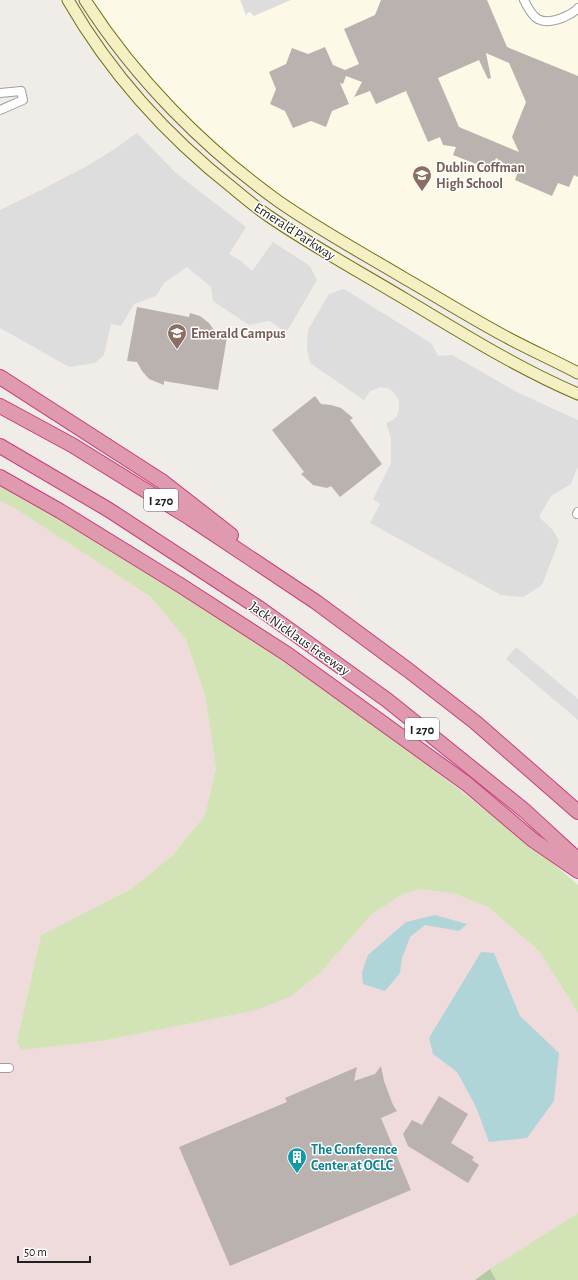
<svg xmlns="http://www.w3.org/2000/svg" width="578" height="1280" font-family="'Alegreya Sans',sans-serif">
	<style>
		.commercial { fill: #efdbdc }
		.education { fill: #fcf9e6 }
		.grass { fill: #d2e4b5 }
		.forest { fill: #b3cba2 }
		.parking { fill: #ddd }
		.water { fill: #afd5d9 }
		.building { fill: #bab2af; fill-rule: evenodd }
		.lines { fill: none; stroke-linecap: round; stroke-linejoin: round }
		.minor-casing { stroke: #9e9e9e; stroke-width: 10 }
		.secondary-casing { stroke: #6f6e11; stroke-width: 13 }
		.motorway-casing { stroke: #c93c7d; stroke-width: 16 }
		.minor { stroke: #fff; stroke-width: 8 }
		.secondary { stroke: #f4f0c4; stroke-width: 11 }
		.motorway { stroke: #df9aaf; stroke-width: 14 }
		.labels { text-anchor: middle; stroke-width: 3; stroke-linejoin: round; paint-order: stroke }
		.shield { fill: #fff; stroke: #646464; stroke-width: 1 }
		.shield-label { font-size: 13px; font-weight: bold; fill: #212121 }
		.education-label { font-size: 14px; font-weight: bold; fill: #785e54; stroke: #fff; text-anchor: start }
		.street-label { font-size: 14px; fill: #212121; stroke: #fff }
		.culture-label { font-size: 14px; font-weight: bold; fill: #0d838f; stroke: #fff; text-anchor: start }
	</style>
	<rect width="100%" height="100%" fill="#f0ede9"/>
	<path class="commercial" d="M0 501 16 509 151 597 186 640 205 695 216 768 205 815 172 856 131 889 41 935 17 1041 21 1049 102 1041 253 1011 320 973 371 915 401 895 421 889 455 894 488 907 539 951 578 1013V1213L475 1280H0Z"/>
	<path class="education" d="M85 0H578V373L278 201 171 108Z"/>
	<g class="grass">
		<path d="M0 485 59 517 231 624 366 717 548 859 578 885V1013L539 951 488 907 455 894 421 889 401 895 371 915 320 973 290 997 253 1011 102 1041 21 1050 17 1041 41 935 131 889 172 856 205 815 216 768 205 695 186 640 151 597 16 509 0 501Z"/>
		<path d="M578 1213V1280H496L490 1269Z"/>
	</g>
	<path class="forest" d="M490 1269 496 1280H475Z"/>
	<g class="parking">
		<path d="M240 0H291L254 16 250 12 247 13V16L246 15Z"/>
		<path d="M137 133 177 174 246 227 229 254 241 261 252 271 273 242 310 266 317 280 286 333 270 321 249 325 213 301 211 287 187 267 164 283 156 296 134 304 121 326 111 324 104 355 95 363 69 367 0 328V210L39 191 87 166 113 150Z"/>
		<path d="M344 289 431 343 438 356 452 355 519 393 578 420V466L571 484 551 496 539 517 552 529 559 541 542 585 523 597 501 595 370 523 380 504 373 499 391 463V438L386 423 393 420 397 416 399 411V400L393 392 390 389 381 387 370 391 364 400 310 363 307 349 308 330 329 294Z"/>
		<path d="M516 647 578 699V720L506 659Z"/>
	</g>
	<g class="water">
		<path d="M435 915 467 924 459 931 425 925 410 937 402 958 400 973 385 991 363 984 362 972 368 955 406 922Z"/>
		<path d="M481 952 494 953 520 1016 559 1053 554 1101 527 1138 489 1142 476 1107 457 1072 433 1054 429 1038Z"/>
	</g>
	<g class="building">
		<path d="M381 0H487L507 47 578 76V177L574 175 569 187 558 183 552 196 515 180 519 169 505 164 496 158 491 170 453 155 456 147 443 145 440 137 428 142 406 91 376 104 370 91 354 97 362 82 346 76 343 84 340 83 349 104 332 111 326 127 311 121 293 128 285 111 270 104 276 89 269 72 286 64 292 48 308 54 325 47 333 65 345 70 359 64 344 29 375 15ZM486 53 509 63 526 102 512 137 519 152 459 127 438 78 479 60 488 79 491 78Z"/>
		<path d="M137 307 189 317 190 313 200 316 209 323 214 330 213 334 227 337 218 390 164 381V385L149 379 142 371 137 362 127 361Z"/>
		<path d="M315 396 321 404 331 405 341 408 353 418 350 420 382 464 340 497 331 486 327 488 313 485 301 474 304 472 272 430Z"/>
		<path d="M381 1066 384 1081 393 1105 397 1111 381 1118 411 1190 230 1266 179 1147 287 1102 285 1098 357 1067 354 1081 375 1074Z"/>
		<path d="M439 1096 468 1114 451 1143 474 1157 472 1160 479 1165 468 1183 408 1146 403 1134 412 1120 422 1125Z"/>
	</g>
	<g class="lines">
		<g class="minor-casing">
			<g id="minor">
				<path d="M524 0C533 19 540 26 562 18 568 15 574 13 578 8"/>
				<path d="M0 93 21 91 23 100 0 110"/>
				<path d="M577 514 578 512"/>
				<path d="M0 1068H9"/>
			</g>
		</g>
		<g class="secondary-casing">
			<g id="secondary">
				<path d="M68 0C110 73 168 137 234 189 246 199 258 209 270 217 314 247 360 272 405 299 462 333 517 368 578 394"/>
				<path d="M85 0C135 78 203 147 278 201 318 229 362 253 404 278 439 298 474 320 510 339 533 351 555 361 578 373"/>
			</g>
		</g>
		<g class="motorway-casing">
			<g id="motorway">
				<path d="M0 377 163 482 231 535"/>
				<path d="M0 406 72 445 190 518 316 602 408 670 475 722 578 812"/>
				<path d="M0 446 109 510 259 608 387 700 525 811 578 860"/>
				<path d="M0 477 60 511 180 585 287 654 467 784 533 840 578 871"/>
			</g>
		</g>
		<use href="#minor" class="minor"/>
		<use href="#secondary" class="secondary"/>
		<use href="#motorway" class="motorway"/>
	</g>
	<defs>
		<g id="school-pin" transform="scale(1)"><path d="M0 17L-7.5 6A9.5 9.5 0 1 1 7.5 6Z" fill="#8d6e63" stroke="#fff"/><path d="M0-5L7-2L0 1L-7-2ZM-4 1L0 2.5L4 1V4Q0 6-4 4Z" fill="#fff"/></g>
		<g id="building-pin" transform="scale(1)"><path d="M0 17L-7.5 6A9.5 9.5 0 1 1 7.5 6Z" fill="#0f9aa8" stroke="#fff"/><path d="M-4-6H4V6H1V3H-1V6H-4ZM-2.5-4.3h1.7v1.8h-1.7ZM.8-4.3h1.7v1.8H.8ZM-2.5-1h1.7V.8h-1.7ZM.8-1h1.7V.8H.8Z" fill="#fff"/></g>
	</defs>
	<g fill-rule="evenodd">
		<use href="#school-pin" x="422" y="175"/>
		<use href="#school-pin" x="177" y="333"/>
		<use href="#building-pin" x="297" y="1157"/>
	</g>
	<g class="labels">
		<g class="shield">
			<rect x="144" y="489" width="34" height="22" rx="3"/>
			<rect x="405" y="718" width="34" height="22" rx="3"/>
		</g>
		<g class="shield-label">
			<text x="161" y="505">I 270</text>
			<text x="422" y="734">I 270</text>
		</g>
		<g class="education-label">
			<text x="436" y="172">Dublin Coffman<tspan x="436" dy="16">High School</tspan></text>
			<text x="191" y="338">Emerald Campus</text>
		</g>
		<g class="street-label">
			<text transform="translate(295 231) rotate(33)" y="5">Emerald Parkway</text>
			<text transform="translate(300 638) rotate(35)" y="5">Jack Nicklaus Freeway</text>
		</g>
		<g class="culture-label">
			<text x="311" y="1154">The Conference<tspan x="311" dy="16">Center at OCLC</tspan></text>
		</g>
	</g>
	<path d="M18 1256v6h72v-6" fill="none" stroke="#212121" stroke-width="2"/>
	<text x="24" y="1256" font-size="12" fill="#212121" stroke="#ffffff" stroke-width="3" paint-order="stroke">50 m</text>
</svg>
